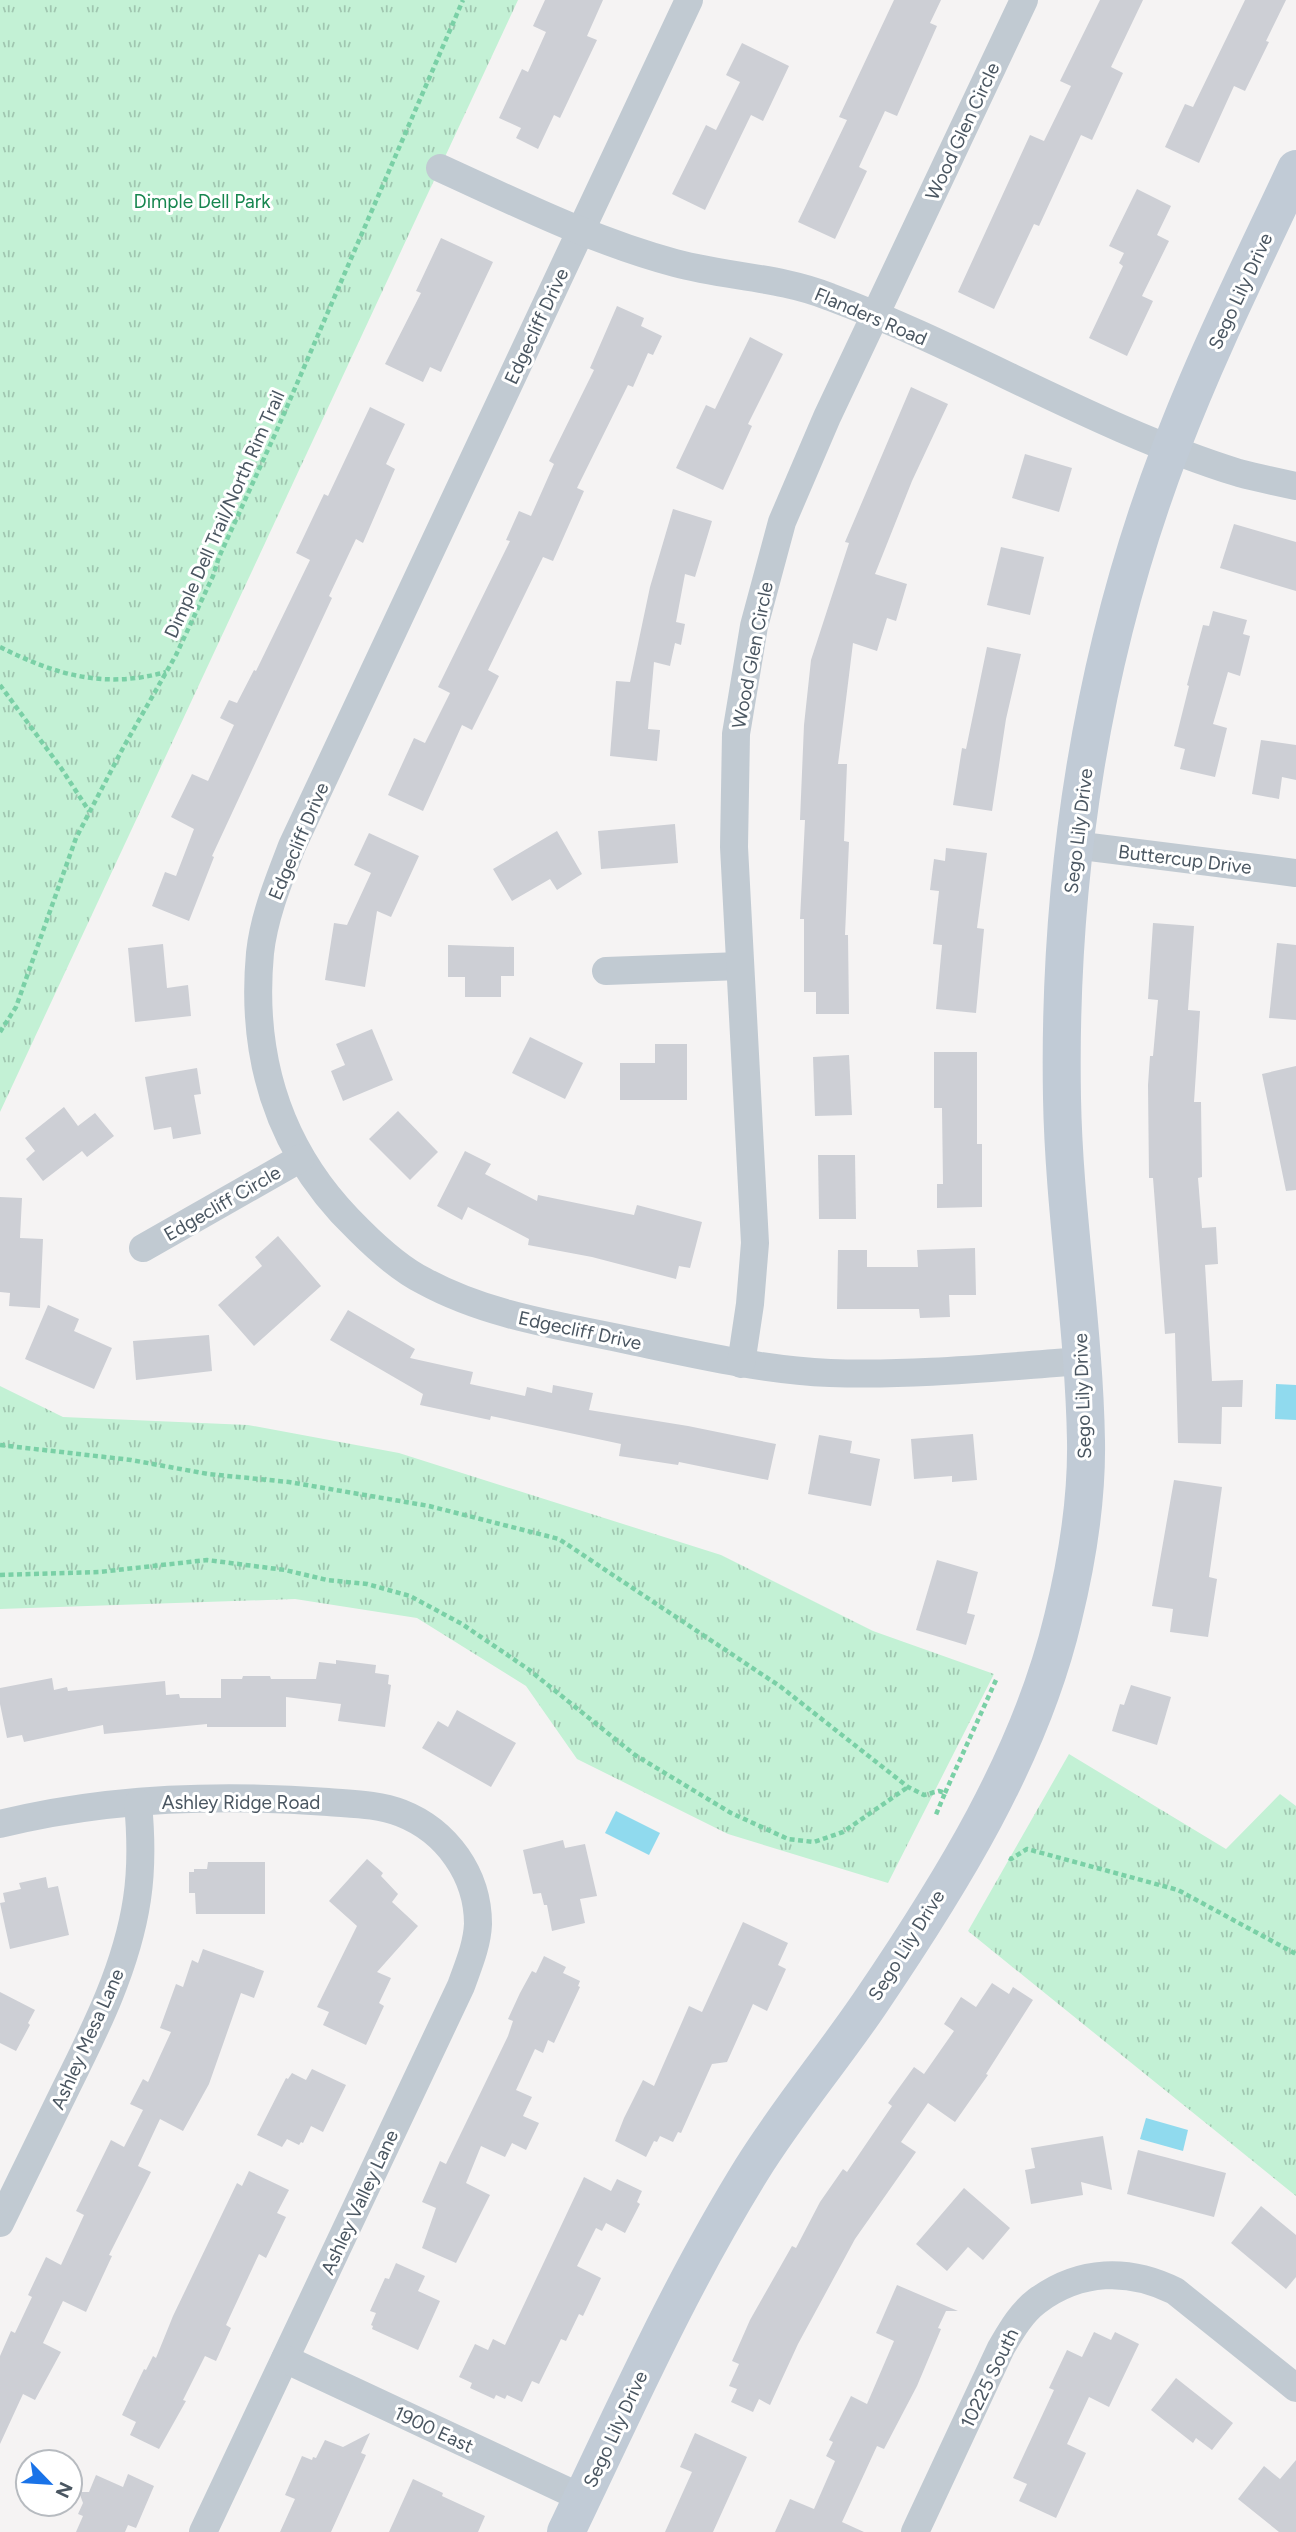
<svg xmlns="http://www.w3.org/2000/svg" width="1296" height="2532" font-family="Figtree,sans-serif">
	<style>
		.grass { fill: url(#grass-tufts) }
		.water { fill: #90daee }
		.building { fill: #cdcfd5 }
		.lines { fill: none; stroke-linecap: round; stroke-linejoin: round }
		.path { stroke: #7ad0a6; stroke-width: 4.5; stroke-dasharray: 5 3.5; stroke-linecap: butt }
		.street { stroke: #c1cad2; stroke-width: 28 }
		.secondary { stroke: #c1cbd6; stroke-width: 38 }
		.labels { text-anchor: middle; stroke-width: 6; stroke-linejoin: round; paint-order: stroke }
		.street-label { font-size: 19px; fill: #4a5661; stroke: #fff }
		.park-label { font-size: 19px; fill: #17864f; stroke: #fff }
	</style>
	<defs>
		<pattern id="grass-tufts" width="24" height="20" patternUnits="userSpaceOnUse" patternTransform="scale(1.75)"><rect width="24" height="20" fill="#c3f1d5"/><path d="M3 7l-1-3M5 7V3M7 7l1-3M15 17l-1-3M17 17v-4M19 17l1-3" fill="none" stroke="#a0c6b0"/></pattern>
	</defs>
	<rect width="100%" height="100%" fill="#f5f3f3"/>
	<g class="grass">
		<path d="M0 0H518L0 1112Z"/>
		<path d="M0 1386 63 1417 248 1425 399 1453 721 1555 873 1631 994 1674 888 1883 728 1834 577 1759 526 1686 417 1618 295 1599 0 1609Z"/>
		<path d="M1069 1754 1226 1849 1280 1794 1296 1806V2196L968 1931Z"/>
	</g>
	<g class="water">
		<path d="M1276 1384 1296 1385V1420L1275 1419Z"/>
		<path d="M616 1811 660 1833 649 1855 605 1833Z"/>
		<path d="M1146 2118 1188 2130 1183 2151 1140 2139Z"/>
	</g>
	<g class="building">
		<path d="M545 0H603L587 36 597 40 560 118 554 115 538 149 516 138 521 128 499 118 522 69 528 72 546 32 533 26Z"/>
		<path d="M894 0H941L930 23 937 26 897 116 885 111 859 167 867 171 835 239 798 222 847 120 839 117Z"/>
		<path d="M1100 0H1143L1111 67 1123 73 1092 140 1081 135 1039 226 1034 224 994 309 958 292 1030 135 1044 141 1071 86 1060 81Z"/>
		<path d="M1245 0H1286L1266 41 1269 42 1245 91 1234 86 1199 163 1165 147 1185 104 1193 107Z"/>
		<path d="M742 43 789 66 763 121 751 115 705 210 672 194 706 125 716 130 740 82 726 75Z"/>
		<path d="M1137 189 1171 206 1157 235 1169 241 1142 296 1153 301 1127 356 1089 338 1123 266 1119 263 1124 253 1109 246Z"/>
		<path d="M441 238 493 262 441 372 430 367 423 382 385 364 421 293 416 291Z"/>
		<path d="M617 306 644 318 641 326 662 336 653 355 648 353 633 387 628 385 577 488 584 491 553 561 543 557 488 670 499 676 472 730 462 725 423 811 388 795 414 738 425 743 450 693 438 687 510 541 506 540 519 511 531 516 554 464 549 461 594 370 590 368Z"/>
		<path d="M750 337 783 354 748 424 752 426 723 490 676 468 706 405 715 409Z"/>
		<path d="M911 387 948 404 912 481 875 574 907 584 896 621 887 618 877 651 853 643 838 764H847L844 841 849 842 845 935H848L849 1014H816V992H804V919H800L805 820H800L804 725 811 660 849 543 845 542Z"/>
		<path d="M370 407 405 424 386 464 395 469 363 543 356 539 329 596 332 598 212 856 214 857 189 921 152 906 165 872 176 876 194 829 171 817 192 774 208 781 234 725 220 718 229 700 237 703 254 670 256 671 310 560 296 553 324 494 328 496Z"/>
		<path d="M1025 454 1072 468 1059 512 1012 498Z"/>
		<path d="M673 509 712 521 695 577 685 574 676 622 685 624 681 645 675 643 670 666 654 662 648 729 660 730 657 761 610 756 616 681 630 682 650 587Z"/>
		<path d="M1234 524 1296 542V591L1220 568Z"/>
		<path d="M1001 547 1044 557 1030 615 987 605Z"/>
		<path d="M1213 611 1247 620 1243 634 1250 636 1240 676 1228 672 1213 724 1227 728 1215 777 1180 769 1185 749 1174 746 1189 686 1187 685 1203 625 1209 626Z"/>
		<path d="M987 647 1021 654 1006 719 992 811 953 805 962 748 966 749Z"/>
		<path d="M1261 740 1296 745V780L1282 777 1279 799 1252 794Z"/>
		<path d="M675 824 678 863 601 869 598 831Z"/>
		<path d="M557 831 582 874 557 890 550 879 512 901 493 869Z"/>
		<path d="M369 833 419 856 391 917 377 911 365 987 325 980 334 923 347 925 371 873 354 865Z"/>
		<path d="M946 848 987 853 977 928 984 929 976 1013 936 1009 942 945 933 944 939 891 930 890 934 859 945 861Z"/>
		<path d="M1153 923 1194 926 1188 1010 1200 1011 1194 1102H1201L1202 1177 1198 1178 1202 1228 1216 1227 1218 1264 1205 1265 1212 1381 1243 1380 1242 1407H1222L1221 1444 1178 1443 1175 1333 1165 1334 1153 1178H1149L1148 1085 1150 1056H1153L1158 1000 1148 999Z"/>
		<path d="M1277 943 1296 945V1020L1269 1018Z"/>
		<path d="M163 944 167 988 188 985 191 1016 135 1022 128 948Z"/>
		<path d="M448 945 514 947V976H501V997H465V977H448Z"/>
		<path d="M372 1029 393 1080 343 1101 331 1071 345 1065 336 1044Z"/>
		<path d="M530 1037 583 1063 565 1099 512 1073Z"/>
		<path d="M655 1044H687V1100H620V1063H655Z"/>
		<path d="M934 1052H977V1144H982V1207L937 1208V1184H943L942 1108H934Z"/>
		<path d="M849 1055 852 1115 815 1116 813 1057Z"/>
		<path d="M1296 1066V1190L1286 1191 1262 1074Z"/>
		<path d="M197 1068 201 1094 194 1095 201 1134 173 1139 171 1127 154 1130 145 1077Z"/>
		<path d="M64 1107 78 1126 95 1113 114 1136 87 1157 82 1151 43 1181 26 1159 35 1151 25 1138Z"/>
		<path d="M398 1111 438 1152 410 1180 369 1139Z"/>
		<path d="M465 1151 491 1164 485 1174 537 1201 538 1195 634 1215 637 1205 702 1222 690 1268 679 1266 676 1279 592 1257 528 1245 529 1239 468 1207 462 1220 437 1206Z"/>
		<path d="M818 1155H855L856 1219H819Z"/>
		<path d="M0 1197 22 1198 20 1238 43 1239 40 1308 9 1306 10 1293 0 1292Z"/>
		<path d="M278 1236 321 1286 254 1346 218 1305 262 1266 255 1257Z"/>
		<path d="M975 1248 976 1295H949L950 1317 920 1318 919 1309H837L838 1250H867V1267H918L917 1250Z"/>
		<path d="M48 1305 79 1319 74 1331 112 1348 94 1389 25 1359Z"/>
		<path d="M348 1310 415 1349 410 1358 473 1372 470 1384 525 1396 527 1387 552 1393 553 1385 593 1393 589 1410 688 1426 776 1444 768 1480 679 1462 678 1465 619 1456 621 1444 491 1416 490 1420 420 1405 423 1394 330 1340Z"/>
		<path d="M209 1335 212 1371 136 1380 133 1341Z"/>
		<path d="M973 1434 977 1480 952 1482V1476L914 1479 911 1439Z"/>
		<path d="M819 1435 852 1441 850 1453 880 1459 871 1506 808 1494Z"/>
		<path d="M1174 1480 1222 1487 1209 1577 1217 1579 1208 1637 1170 1632 1173 1609 1152 1606Z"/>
		<path d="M937 1560 978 1572 967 1613 975 1615 966 1645 916 1630Z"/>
		<path d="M336 1660 376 1665 375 1673 389 1675 388 1684 391 1685 385 1727 338 1721 341 1704 286 1697V1727H207V1724L104 1734 103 1725 24 1742 22 1735 7 1738 0 1704V1688L52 1678 54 1690 67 1687 68 1691 165 1681 166 1695 179 1694 180 1698H221V1679H242L243 1676H270L271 1679H316L319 1662 336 1664Z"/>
		<path d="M1131 1685 1171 1697 1157 1745 1112 1731 1120 1704 1124 1705Z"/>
		<path d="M457 1710 516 1743 491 1787 422 1748 438 1721 448 1727Z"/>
		<path d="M563 1840 565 1848 585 1844 597 1896 580 1899 585 1923 552 1931 547 1905H544L541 1893 533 1894 523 1850Z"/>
		<path d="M367 1859 383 1873 381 1876 398 1894 392 1902 418 1926 377 1972 391 1978 379 2003 384 2006 366 2045 323 2025 329 2012 317 2007 357 1926 329 1901Z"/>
		<path d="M208 1862H265V1914H196L195 1893H189V1872H194V1869H207Z"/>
		<path d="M46 1877 48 1888 58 1886 69 1935 10 1949 0 1903 5 1902 3 1893 21 1889 19 1883Z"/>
		<path d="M743 1922 788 1943 778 1965 786 1969 767 2011 753 2004 727 2062 712 2064 681 2133 678 2132 673 2142 660 2136 657 2142 654 2141 646 2157 615 2141 624 2118 643 2080 654 2086 689 2006 702 2012Z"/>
		<path d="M203 1949 264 1971 254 1998 241 1993 209 2084 183 2131 160 2119 138 2166 151 2172 109 2255 112 2256 86 2312 63 2301 43 2343 61 2352 35 2400 23 2394 0 2444V2356L11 2331 15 2333 32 2297 28 2295 46 2257 61 2265 84 2215 76 2211 111 2140 124 2147 143 2110 130 2104 143 2079 148 2082 171 2032 160 2028 176 1984 183 1987 192 1960 198 1963Z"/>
		<path d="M544 1956 566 1967 563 1973 580 1981 578 1986 580 1987 554 2043 548 2040 543 2053 535 2049 516 2090 532 2097 523 2116 539 2123 526 2150 512 2143 505 2157 481 2146 466 2183 490 2195 456 2263 422 2248 436 2208 422 2202 440 2161 446 2164 508 2036 513 2021 508 2019 520 1993 532 1971 536 1973Z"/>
		<path d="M992 1983 1009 1994 1013 1987 1033 2000 986 2074 988 2075 955 2122 928 2103 901 2142 916 2152 855 2239 798 2344 770 2405 759 2399 753 2412 731 2402 737 2389 729 2386 739 2364 732 2361 750 2320 792 2246 796 2248 820 2202 843 2169 847 2172 892 2106 888 2103 914 2067 924 2074 954 2031 944 2024 961 1997 976 2007Z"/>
		<path d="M0 1992 35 2010 28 2023 30 2025 16 2051 0 2043Z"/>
		<path d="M312 2069 346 2085 323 2132 311 2126 303 2143 301 2142 299 2145 287 2139 282 2147 257 2135 286 2078 288 2079 292 2073 306 2080Z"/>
		<path d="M1103 2136 1112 2190 1081 2182 1083 2195 1031 2204 1025 2170 1035 2168 1031 2148Z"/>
		<path d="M1138 2150 1226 2173 1214 2217 1127 2194Z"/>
		<path d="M249 2171 289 2190 277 2213 286 2217 266 2258 259 2254 226 2325 231 2328 216 2361 205 2356 183 2400 186 2401 159 2449 130 2435 136 2422 122 2415 144 2369 146 2370 153 2356 156 2358 173 2316 237 2183 242 2186Z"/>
		<path d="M584 2177 611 2191 617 2179 642 2191 637 2202 640 2204 625 2233 606 2223 602 2231 596 2228 577 2266 601 2278 583 2316 579 2314 566 2341 561 2339 539 2384 532 2381 522 2402 507 2395 505 2399 496 2395 494 2399 470 2388 472 2383 459 2377 475 2344 488 2350 493 2339 505 2345Z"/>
		<path d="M964 2188 1010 2228 983 2260 968 2247 947 2271 916 2244Z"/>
		<path d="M1261 2206 1296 2235V2277L1286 2289 1231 2243Z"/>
		<path d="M396 2263 425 2276 418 2291 440 2301 418 2350 372 2329 373 2326 371 2325 376 2313 370 2311 385 2278 389 2279Z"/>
		<path d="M897 2285 958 2311H946L938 2328 941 2329 917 2386 884 2449 877 2446 842 2522 864 2532H775L790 2499 814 2509 835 2461 826 2456 833 2442 829 2440 851 2396 867 2404 894 2341 876 2333Z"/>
		<path d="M1094 2332 1111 2340 1115 2332 1139 2344 1109 2407 1089 2397 1067 2444 1086 2453 1056 2518 1019 2501 1027 2484 1013 2478 1054 2390 1049 2388 1067 2350 1082 2357Z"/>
		<path d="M1176 2378 1233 2423 1212 2450 1196 2438 1193 2443 1151 2410Z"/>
		<path d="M370 2433 361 2453 366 2455 331 2532H280L295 2499 285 2495 302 2456 312 2460 313 2457 316 2458 325 2440 343 2447Z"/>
		<path d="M695 2433 747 2457 713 2532H665L692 2472 680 2467Z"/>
		<path d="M1296 2460V2532H1279L1238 2499 1264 2466 1280 2479Z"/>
		<path d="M128 2474 154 2486 136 2528 128 2525 125 2532H76L83 2516 78 2514 83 2503 79 2492H89L96 2475 123 2487Z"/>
		<path d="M413 2479 443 2493 442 2496 485 2516 478 2532H389Z"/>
	</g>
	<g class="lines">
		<g class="path">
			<path d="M0 647C56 675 104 689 166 672"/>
			<path d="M0 685 61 768 89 811"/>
			<path d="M0 1032 16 1007 76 838 123 748 176 655 213 576 219 557 276 432 463 0"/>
			<path d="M0 1445 131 1460 208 1474 289 1482 429 1506 559 1539 781 1687 908 1787 924 1795 939 1791 945 1793 935 1817"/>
			<path d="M0 1575 99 1572 207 1560 285 1570 327 1580 367 1584 410 1596 462 1624 528 1669 635 1755 731 1813 788 1839 814 1842 843 1832 908 1787"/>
			<path d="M945 1793 996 1680"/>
			<path d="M1009 1858 1011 1859 1027 1849 1178 1890 1296 1954"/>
		</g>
		<g class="street">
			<path d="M689 0 292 846C279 880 264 916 260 953 250 1061 281 1155 359 1230 378 1249 400 1269 424 1281 488 1316 562 1326 632 1341 698 1355 763 1370 830 1373 915 1376 999 1367 1083 1361"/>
			<path d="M440 168C517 203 593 241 675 263 727 277 780 277 830 297 969 349 1097 429 1239 473 1258 478 1277 482 1296 486"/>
			<path d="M1074 845 1296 873"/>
			<path d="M606 971 740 966"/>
			<path d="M143 1248 301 1158"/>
			<path d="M741 1364 750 1304 755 1243 734 847 736 734 754 626 782 522 827 417 1024 0"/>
			<path d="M0 1824C105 1798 220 1794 328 1802 352 1804 378 1804 401 1813 447 1831 478 1875 478 1924 477 1946 468 1966 461 1986L203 2532"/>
			<path d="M0 2223C22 2178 44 2133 66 2088 96 2028 127 1966 137 1899 142 1866 141 1835 138 1803"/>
			<path d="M285 2359 582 2498"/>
			<path d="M915 2532 1001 2348C1011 2331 1021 2313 1037 2301 1080 2269 1129 2268 1175 2291L1296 2388"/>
		</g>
		<path class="secondary" d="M566 2532C625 2409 680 2285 752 2169 788 2111 832 2059 870 2003 950 1885 1030 1757 1063 1618 1077 1561 1087 1500 1086 1441 1084 1326 1064 1212 1062 1098 1058 877 1092 654 1171 448 1207 353 1253 261 1296 169"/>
	</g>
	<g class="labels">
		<g class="street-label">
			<text transform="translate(962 131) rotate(-65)" y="7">Wood Glen Circle</text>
			<text transform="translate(1240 291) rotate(-65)" y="7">Sego Lily Drive</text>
			<text transform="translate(871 316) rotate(23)" y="7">Flanders Road</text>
			<text transform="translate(536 326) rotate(-65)" y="7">Edgecliff Drive</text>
			<text transform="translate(224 514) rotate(-66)" y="7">Dimple Dell Trail/North Rim Trail</text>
			<text transform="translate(752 655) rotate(-79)" y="7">Wood Glen Circle</text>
			<text transform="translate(1078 831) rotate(-83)" y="7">Sego Lily Drive</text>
			<text transform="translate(298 841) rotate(-67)" y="7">Edgecliff Drive</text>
			<text transform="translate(1185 859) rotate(7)" y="7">Buttercup Drive</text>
			<text transform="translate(222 1203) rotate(-30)" y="7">Edgecliff Circle</text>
			<text transform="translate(580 1330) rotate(12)" y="7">Edgecliff Drive</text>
			<text transform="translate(1082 1396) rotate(-92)" y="7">Sego Lily Drive</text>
			<text x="241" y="1809">Ashley Ridge Road</text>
			<text transform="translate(906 1945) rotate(-58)" y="7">Sego Lily Drive</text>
			<text transform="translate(87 2039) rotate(-66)" y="7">Ashley Mesa Lane</text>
			<text transform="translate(359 2202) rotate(-65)" y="7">Ashley Valley Lane</text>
			<text transform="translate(989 2378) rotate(-64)" y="7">10225 South</text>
			<text transform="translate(434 2429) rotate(25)" y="7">1900 East</text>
			<text transform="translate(615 2429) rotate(-65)" y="7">Sego Lily Drive</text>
		</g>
		<g class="park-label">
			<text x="202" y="208">Dimple Dell Park</text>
		</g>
	</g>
	<g transform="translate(49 2483) rotate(115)"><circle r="33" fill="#ffffff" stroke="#b7bbc0" stroke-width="2"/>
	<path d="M0-5L12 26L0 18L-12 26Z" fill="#1a73e8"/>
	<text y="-10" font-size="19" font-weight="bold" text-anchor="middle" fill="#4a5661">N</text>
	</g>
</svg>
